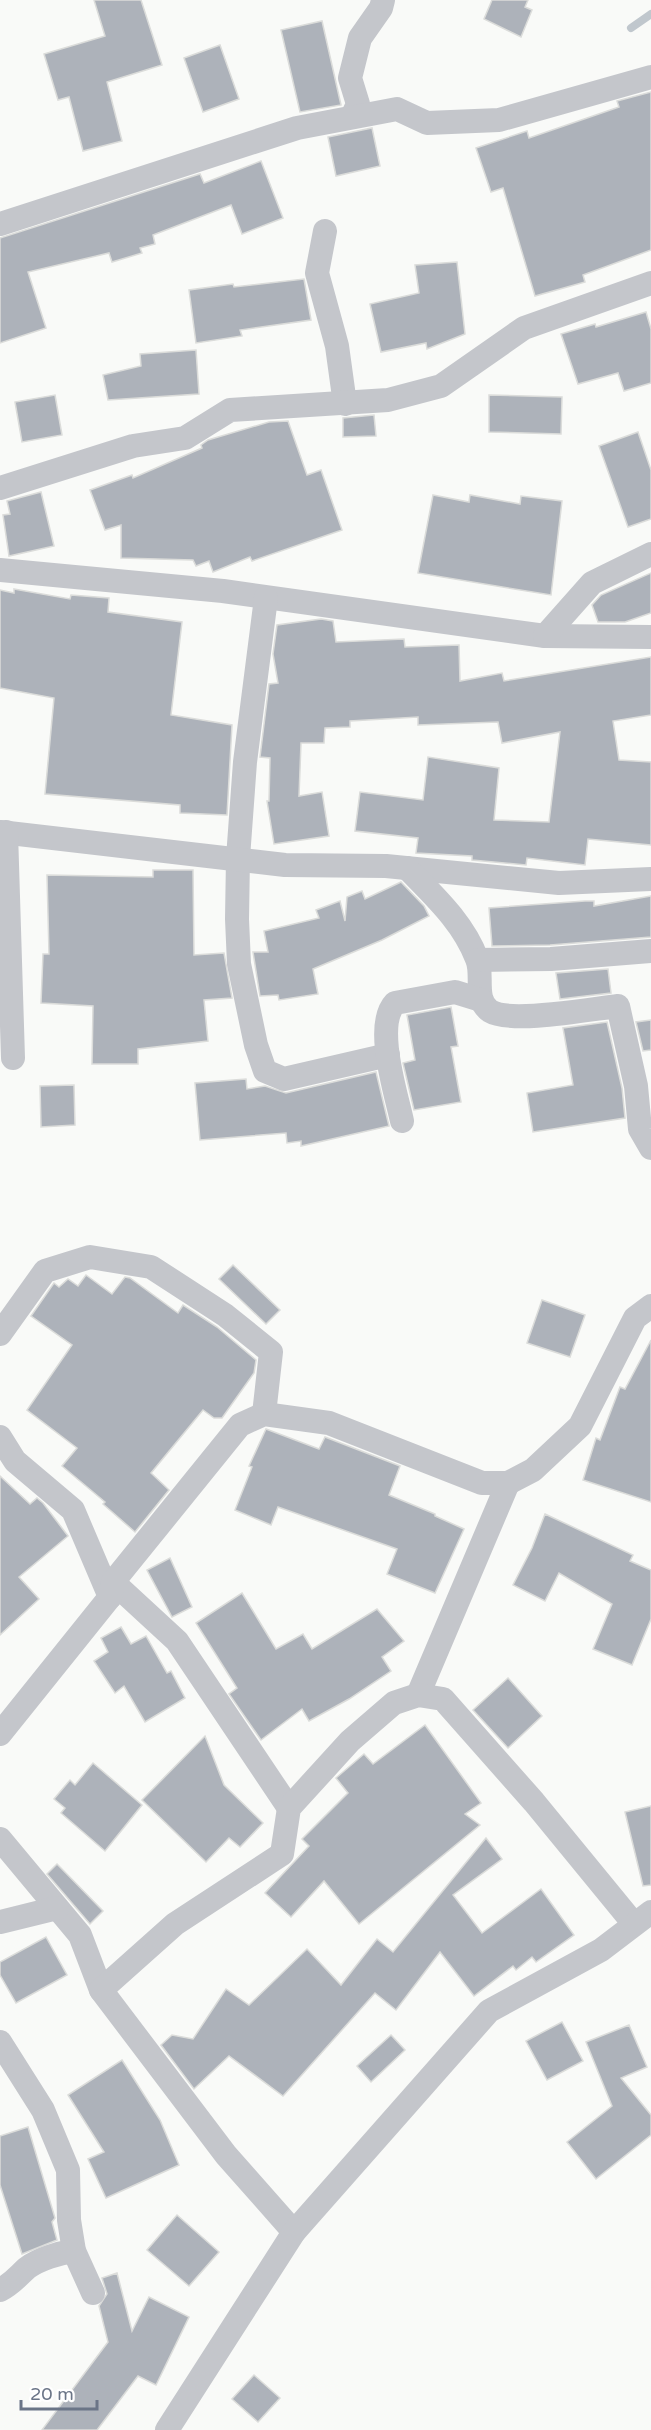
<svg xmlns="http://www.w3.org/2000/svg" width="651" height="2430" font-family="'Varela Round',sans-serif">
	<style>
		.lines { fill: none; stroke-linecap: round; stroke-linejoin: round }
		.stream { stroke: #c0c7cd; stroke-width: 8 }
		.building { fill: #adb2ba; stroke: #dbdcda; stroke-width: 1.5 }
		.minor { stroke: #c4c6cb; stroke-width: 24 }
	</style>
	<rect width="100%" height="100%" fill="#f9faf8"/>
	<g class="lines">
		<path class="stream" d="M631 28 651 14"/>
	</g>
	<g class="building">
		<path d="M94 0H141L162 65 107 82 122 141 83 151 69 97 58 100 44 54 105 36Z"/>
		<path d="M492 0H528L525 7 532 10 521 37 484 19Z"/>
		<path d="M322 21 341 105 300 112 281 30Z"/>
		<path d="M220 45 239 99 203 112 184 58Z"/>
		<path d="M651 92V250L583 275 585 282 535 296 503 188 491 192 476 148 527 131 529 138 619 107 617 101Z"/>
		<path d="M372 128 380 166 336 176 328 137Z"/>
		<path d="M261 161 283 218 242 234 231 205 153 235 155 244 140 248 142 253 112 262 109 253 28 272 46 328 0 343V238L200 174 204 183Z"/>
		<path d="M457 262 465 334 427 349 426 343 381 352 370 304 419 293 415 265Z"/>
		<path d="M304 279 311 320 240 330 242 336 196 343 189 290 233 284 234 287Z"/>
		<path d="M646 312 651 329V383L624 391 618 373 578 384 561 334 595 324 596 327Z"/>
		<path d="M196 350 199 394 108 400 103 375 141 366 140 354Z"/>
		<path d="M55 395 62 435 22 442 15 402Z"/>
		<path d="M489 395 562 397 561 434 489 432Z"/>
		<path d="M374 415 376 436 343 437V418Z"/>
		<path d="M288 421 307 475 321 470 342 530 252 561 250 557 213 572 209 561 196 566 193 560 121 558V525L105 530 90 490 132 475 133 478 202 448 201 445 208 440 269 422Z"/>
		<path d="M638 432 651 470V519L628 527 599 446Z"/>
		<path d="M41 492 54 546 9 556 3 515 10 514 7 501Z"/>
		<path d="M433 495 469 502 470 495 520 504 521 496 562 501 551 595 418 573Z"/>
		<path d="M651 573V613L625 622H598L592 605 601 595Z"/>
		<path d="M14 589 70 599 71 595 109 598 108 612 182 622 171 715 232 725 227 815 180 813V805L45 794 54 698 0 688V590L14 593Z"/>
		<path d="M321 619 333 621 336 642 404 639 405 647 459 645 460 681 502 673 504 681 651 657V715L613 721 619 760 651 762V845L588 839 585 865 527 858 526 865 472 860V856L416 853 418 838 355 831 360 792 423 800 428 757 499 768 494 820 549 822 560 732 502 743 498 722 418 725V717L350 721V727L325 728 324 743H301L299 796 322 792 329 836 274 844 267 801H269L270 758 260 757 269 684 278 683 273 654 277 625Z"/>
		<path d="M153 870H193L194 955 224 953 232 998 204 1000 208 1041 138 1049V1064H92L93 1006 41 1003 43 954H49L47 875 153 877Z"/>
		<path d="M401 882 424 906 429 916 382 940 313 969 318 994 279 1000 278 995 260 996 253 952H268L264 931 319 918 316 910 340 901 345 921 347 897 362 891 365 899Z"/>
		<path d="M651 896V937L550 945 492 946 489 908 585 901H594V906Z"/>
		<path d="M608 969 611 993 560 999 556 973Z"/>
		<path d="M451 1007 458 1046 451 1047 461 1102 414 1110 403 1063 415 1060 407 1015Z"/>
		<path d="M651 1020V1050L643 1051 636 1022Z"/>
		<path d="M607 1022 622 1088 625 1118 533 1132 527 1093 573 1085 563 1028Z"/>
		<path d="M376 1072 389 1126 301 1146V1141L287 1143 286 1133 200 1140 195 1083 246 1079 247 1089 265 1086 286 1093Z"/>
		<path d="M74 1085 75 1125 41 1127 40 1086Z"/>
		<path d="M233 1265 280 1310 266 1324 219 1279Z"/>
		<path d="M86 1275 112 1294 125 1277 130 1278 178 1313 183 1305 217 1327 256 1360 254 1373 222 1418H214L203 1410 151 1473 169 1490 135 1532 103 1504 105 1502 62 1466 77 1448 27 1410 72 1345 31 1316 54 1283 59 1287 68 1279 78 1286Z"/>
		<path d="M542 1300 585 1315 570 1357 527 1343Z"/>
		<path d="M651 1340V1502L583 1480 596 1438 600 1440 620 1387 625 1389Z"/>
		<path d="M266 1429 319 1449 325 1437 400 1466 389 1495 435 1514V1516L464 1529 435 1593 387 1574 397 1549 278 1507 271 1525 235 1510 252 1467 249 1466Z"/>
		<path d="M0 1476 30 1504 37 1498 43 1503 68 1536 19 1577 39 1599 0 1635Z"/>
		<path d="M545 1514 633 1555 630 1561 651 1570V1619L632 1665 593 1649 612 1604 559 1573 545 1601 513 1585 532 1548Z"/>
		<path d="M170 1558 192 1607 172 1617 147 1570Z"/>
		<path d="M242 1593 276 1649 303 1634 312 1649 377 1609 404 1641 382 1657 391 1671 349 1699 309 1721 302 1709 261 1740 229 1694 237 1688 196 1623Z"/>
		<path d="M121 1627 131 1644 146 1636 167 1673 171 1671 185 1698 145 1722 124 1686 115 1693 94 1661 108 1652 101 1638Z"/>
		<path d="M508 1678 542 1716 508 1748 473 1710Z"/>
		<path d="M425 1725 481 1803 465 1814 480 1825 359 1924 324 1881 291 1917 265 1893 309 1846 302 1839 348 1793 336 1778 364 1754 373 1764Z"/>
		<path d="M205 1736 224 1785 263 1823 240 1847 229 1838 206 1862 142 1800Z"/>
		<path d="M93 1763 142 1805 105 1851 61 1813 65 1808 54 1799 70 1780 75 1785Z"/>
		<path d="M651 1806V1885L643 1886 625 1812Z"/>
		<path d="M486 1838 502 1859 453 1895 482 1933 541 1889 574 1935 536 1962 532 1957 516 1970 513 1966 474 1996 440 1952 396 2010 375 1993 283 2096 229 2056 194 2089 161 2045 172 2035 193 2039 226 1989 249 2005 307 1949 341 1985 377 1939 393 1952Z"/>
		<path d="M57 1864 103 1911 90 1924 47 1874Z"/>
		<path d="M46 1937 67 1975 16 2003 0 1975V1962Z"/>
		<path d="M562 2022 583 2061 547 2080 526 2041Z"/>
		<path d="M629 2025 647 2067 621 2078 651 2115V2135L596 2179 567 2142 612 2106 586 2042Z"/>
		<path d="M391 2035 405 2050 371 2082 357 2066Z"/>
		<path d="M122 2060 160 2120 179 2165 106 2198 88 2159 104 2152 68 2095Z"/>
		<path d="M28 2127 55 2218 52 2222 57 2240 22 2254 0 2185V2136Z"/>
		<path d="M177 2215 219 2252 189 2286 147 2250Z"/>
		<path d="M117 2273 132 2331 149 2297 189 2317 156 2385 138 2376 97 2430H42L108 2342 99 2306 107 2294 102 2278Z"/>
		<path d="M254 2375 280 2398 258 2422 232 2399Z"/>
	</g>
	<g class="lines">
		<g class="minor">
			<path d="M352 117 358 104 350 78 360 38 381 8 383 0"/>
			<path d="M0 224 297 128 397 109 427 123 499 120 651 77"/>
			<path d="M325 231 317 273 337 346 345 404"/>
			<path d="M0 488 133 446 185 438 230 410 388 400 441 386 524 328 651 283"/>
			<path d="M0 570 223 591 545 636 651 637"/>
			<path d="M266 598 245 762 238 858 237 919 239 964 256 1045 265 1071 284 1079 388 1055"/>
			<path d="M545 636 592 583 651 554"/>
			<path d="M0 832 285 865 386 866 559 883 651 879"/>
			<path d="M6 832 13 1058"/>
			<path d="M407 868C434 896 463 922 477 959 484 975 473 999 490 1011 511 1024 591 1009 618 1006L636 1086 640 1129 651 1148"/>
			<path d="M478 960 551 959 651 951"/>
			<path d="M402 1121C396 1093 374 1025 395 1003L455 992 481 1000"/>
			<path d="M0 1334 45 1271 90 1257 151 1267 225 1315 271 1352 264 1414"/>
			<path d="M0 1437 15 1461 73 1510 110 1597"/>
			<path d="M113 1582 177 1641 289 1808"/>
			<path d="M418 1695 508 1483"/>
			<path d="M0 1734 110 1597 113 1582 240 1425 264 1414 329 1423 482 1483H508L533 1470 580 1426 635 1318 651 1306"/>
			<path d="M0 1839 80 1935 101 1990 226 2155 294 2232"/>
			<path d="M0 1922 57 1908"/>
			<path d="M101 1990 175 1924 282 1854 289 1808 350 1741 394 1703 418 1695 443 1699 534 1802 634 1924"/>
			<path d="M0 2042 43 2110 68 2170 69 2220 74 2251 93 2293"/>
			<path d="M0 2290C12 2284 18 2276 27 2268 39 2259 59 2253 74 2251"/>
			<path d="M167 2430 294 2232 489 2011 601 1950 651 1912"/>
		</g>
	</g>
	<path d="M21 2400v9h76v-9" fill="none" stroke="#6b7587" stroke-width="3"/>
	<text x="30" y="2400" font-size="18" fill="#6b7587" stroke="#ffffff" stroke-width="4.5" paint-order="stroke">20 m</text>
</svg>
